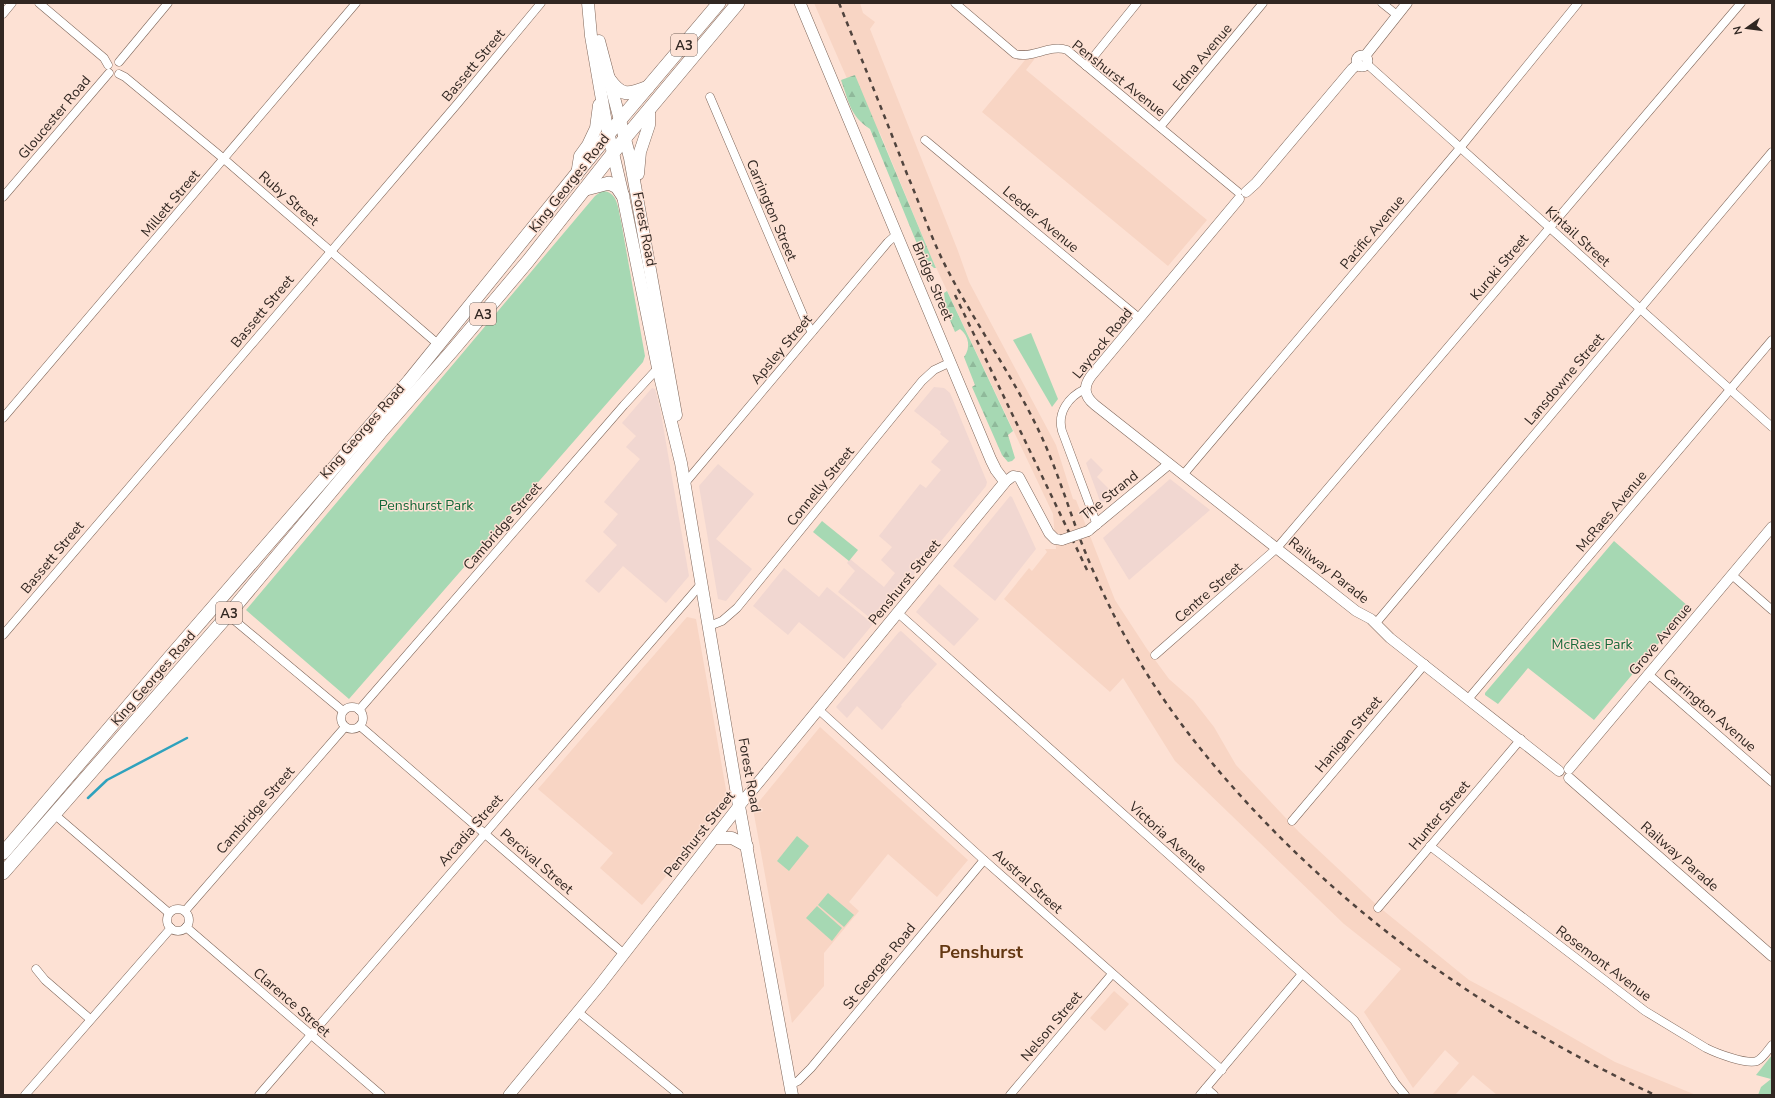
<svg xmlns="http://www.w3.org/2000/svg" width="1775" height="1098" font-family="'Nunito Sans',sans-serif">
	<style>
		.commercial { fill: #f1d7d1 }
		.built { fill: #f8d5c4 }
		.green { fill: #a6d8b3 }
		.forest { fill: url(#forest-firs) }
		.lines { fill: none; stroke-linecap: round; stroke-linejoin: round }
		.stream { stroke: #2fa2bd; stroke-width: 2.5 }
		.minor-casing { stroke: #7e665a; stroke-width: 9 }
		.tertiary-casing { stroke: #7e665a; stroke-width: 11 }
		.secondary-casing { stroke: #7e665a; stroke-width: 12 }
		.primary-casing { stroke: #7e665a; stroke-width: 13 }
		.trunk-casing { stroke: #7e665a; stroke-width: 14 }
		.minor { stroke: #fff; stroke-width: 8 }
		.tertiary { stroke: #fff; stroke-width: 10 }
		.secondary { stroke: #fff; stroke-width: 11 }
		.primary { stroke: #fff; stroke-width: 12 }
		.trunk { stroke: #fff; stroke-width: 13 }
		.rail { stroke: #51443e; stroke-width: 2.5; stroke-dasharray: 5 5; stroke-linecap: butt }
		.tertiary-bridge-casing { stroke: #7e665a; stroke-width: 11; stroke-linecap: butt }
		.tertiary-bridge { stroke: #fff; stroke-width: 10 }
		.labels { text-anchor: middle; stroke-width: 3; stroke-linejoin: round; paint-order: stroke }
		.shield { fill: #fde1d4; stroke: #6e5f57; stroke-width: 1 }
		.shield-label { font-size: 13px; font-weight: bold; fill: #312722 }
		.street-label { font-size: 14px; fill: #312722; stroke: #fde1d4 }
		.park-label { font-size: 14px; fill: #146839; stroke: #fde1d4 }
		.district-label { font-size: 18px; font-weight: bold; fill: #633711; stroke: #fde1d4 }
	</style>
	<defs>
		<pattern id="forest-firs" width="22" height="20" patternUnits="userSpaceOnUse"><rect width="22" height="20" fill="#a6d8b3"/><path d="M5 1l3.5 6h-7zM16 11l3.5 6h-7z" fill="#8fb99a"/></pattern>
	</defs>
	<rect width="100%" height="100%" fill="#fde1d4"/>
	<g class="commercial">
		<path d="M934 387 944 388 950 393 987 482 986 486 875 622 838 592 855 571 847 563 850 559 884 587 895 573 881 560 892 547 879 536 920 484 926 488 941 470 931 462 949 441 940 434 941 432 914 411Z"/>
		<path d="M652 388 655 389 660 408 689 576 666 603 623 566 599 593 585 581 617 545 603 532 618 514 604 502 640 459 626 447 636 436 622 423Z"/>
		<path d="M1091 458 1103 470 1097 477 1115 495 1106 502 1100 501 1086 463Z"/>
		<path d="M718 464 754 494 716 539 752 569 726 601 718 599 699 486Z"/>
		<path d="M1170 479 1210 510 1129 580 1103 538Z"/>
		<path d="M1010 496 1012 497 1036 549 995 601 953 566Z"/>
		<path d="M784 568 819 597 827 587 873 624 844 659 799 622 788 635 753 606Z"/>
		<path d="M939 584 979 619 954 646 916 612Z"/>
		<path d="M901 631 937 664 901 705 902 706 882 730 857 706 847 718 836 707 899 632Z"/>
	</g>
	<g class="built">
		<path d="M814 3H860L863 13 875 22 870 29 958 251 969 282 1056 445 1073 499 1076 500 1115 600 1147 649 1169 679 1193 700 1214 727 1236 765 1299 832 1379 907 1469 980 1514 1004 1615 1062 1696 1095H1497L1473 1075 1455 1095H1432L1459 1063 1445 1050 1413 1088 1364 1012 1401 969 1344 924 1175 761 1123 678 1110 692 1004 599 1029 568 1032 571 1047 552 1045 549H1056L1053 514 932 259 880 133 863 115Z"/>
		<path d="M1036 57 1026 70 1207 220 1168 266 982 112 1025 60Z"/>
		<path d="M687 617 696 619 728 801 642 905 600 868 613 853 538 789Z"/>
		<path d="M820 727 968 860 937 897 888 854 849 902 859 911 824 953V986L792 1023 753 809Z"/>
		<path d="M1114 991 1129 1004 1105 1031 1090 1018Z"/>
	</g>
	<g class="green">
		<path d="M602 191C618 191 618 209 621 221L645 356 643 362 349 699 246 610 595 196Z"/>
		<path d="M1031 333 1058 399 1052 407 1013 340Z"/>
		<path d="M822 521 858 550 849 561 813 532Z"/>
		<path d="M1614 541 1689 607 1594 720 1528 668 1498 704 1485 695V693Z"/>
		<path d="M797 836 809 846 789 871 777 861Z"/>
		<path d="M828 893 854 915 844 927 818 905Z"/>
		<path d="M817 906 842 928 832 941 806 918Z"/>
		<path d="M1772 1055V1095H1758L1761 1087 1771 1079 1756 1075Z"/>
	</g>
	<g class="forest">
		<path d="M855 75 932 259 936 268H934L922 256 870 129C850 116 849 102 841 80Z"/>
		<path d="M947 291 1013 431 1008 435 1015 458 1012 461 1008 462 1002 455 972 387 975 385 964 357C971 348 969 336 960 329L955 332 946 311 944 293Z"/>
	</g>
	<g class="lines">
		<path class="stream" d="M88 798 107 780 187 738"/>
		<g class="minor-casing">
			<g id="minor">
				<path d="M39 3 104 58 108 65"/>
				<path d="M955 3 1015 54C1032 59 1050 44 1067 50L1238 192"/>
				<path d="M1382 3 1397 15"/>
				<path d="M3 14 12 3"/>
				<path d="M119 62 168 3"/>
				<path d="M1367 64 1772 427"/>
				<path d="M1086 66 1137 3"/>
				<path d="M119 74 125 77 224 159 439 345"/>
				<path d="M710 97 806 322 812 332"/>
				<path d="M1160 127 1263 3"/>
				<path d="M925 140 1139 318"/>
				<path d="M3 197 109 73"/>
				<path d="M1085 389C1068 397 1057 413 1062 431L1097 525"/>
				<path d="M3 418 356 3"/>
				<path d="M1183 475 1460 148 1578 3"/>
				<path d="M685 483 888 242 897 234"/>
				<path d="M1732 575 1772 610"/>
				<path d="M898 613 1354 1020 1395 1083 1405 1095"/>
				<path d="M228 615 343 711"/>
				<path d="M1376 623 1772 152"/>
				<path d="M709 626 722 621 737 608 922 381 934 370 951 362"/>
				<path d="M3 635 458 103 541 3"/>
				<path d="M1155 655 1277 548 1741 3"/>
				<path d="M1648 674 1772 782"/>
				<path d="M1469 698 1772 340"/>
				<circle cx="352" cy="718" r="11"/>
				<path d="M359 710 624 405 658 368 661 367"/>
				<path d="M819 710 984 860 1222 1070"/>
				<path d="M360 726 624 954"/>
				<path d="M54 814 169 913"/>
				<path d="M1292 821 1425 664"/>
				<path d="M1430 846 1645 1011 1706 1048C1716 1053 1747 1065 1757 1061 1763 1058 1768 1050 1772 1045"/>
				<path d="M1378 908 1521 739"/>
				<circle cx="178" cy="920" r="11"/>
				<path d="M185 911 345 727"/>
				<path d="M186 927 381 1095"/>
				<path d="M36 969 45 980 90 1019"/>
				<path d="M578 1012 679 1095"/>
				<path d="M790 1085 798 1081 811 1068 984 860"/>
				<path d="M1206 1088 1214 1095"/>
				<path d="M25 1095 171 928"/>
				<path d="M259 1095 702 583"/>
				<path d="M1010 1095 1112 974"/>
				<path d="M1200 1095 1302 974"/>
			</g>
		</g>
		<g class="tertiary-casing">
			<g id="tertiary">
				<circle cx="1362" cy="61" r="5.5"/>
				<path d="M1365 56 1407 3"/>
				<path d="M1246 192 1256 183 1352 69 1358 64"/>
				<path d="M1239 199 1091 376C1083 387 1084 396 1095 405L1356 611 1371 619 1390 638 1559 771"/>
				<path d="M1005 482 1013 476 1019 477 1049 533 1055 539 1062 540"/>
				<path d="M1088 531 1169 464"/>
				<path d="M1569 769 1772 527"/>
				<path d="M1569 778 1772 956"/>
			</g>
		</g>
		<g class="secondary-casing">
			<path id="secondary" d="M509 1095 599 986 739 806 1005 482 996 470 991 460 800 3"/>
		</g>
		<g class="primary-casing">
			<g id="primary">
				<path d="M588 3 591 36 606 123 623 196 658 368 681 463 739 806 792 1095"/>
				<path d="M599 41 630 158 676 415"/>
				<path d="M638 174 640 152 649 125V109"/>
				<path d="M577 175 580 156 588 145 596 128 599 105"/>
				<path d="M715 838H732L747 846"/>
			</g>
		</g>
		<g class="trunk-casing">
			<g id="trunk">
				<path d="M609 79C622 97 628 95 648 87"/>
				<path d="M586 189 609 183 617 187 623 196"/>
				<path d="M3 853 170 657 409 381 620 120 719 3"/>
				<path d="M3 873 228 615 380 433 452 351 528 261 625 138 738 3"/>
			</g>
		</g>
		<use href="#minor" class="minor"/>
		<use href="#tertiary" class="tertiary"/>
		<use href="#secondary" class="secondary"/>
		<use href="#primary" class="primary"/>
		<use href="#trunk" class="trunk"/>
		<g class="rail">
			<path d="M839 3C862 60 885 117 907 174 919 202 929 232 942 259 970 316 1008 368 1036 425 1055 463 1067 504 1082 544 1095 577 1110 609 1127 640 1160 700 1202 754 1249 805 1364 929 1502 1024 1655 1095"/>
			<path d="M955 295 1089 574"/>
		</g>
		<g class="tertiary-bridge-casing">
			<path id="tertiary-bridge" d="M1062 540 1088 531"/>
		</g>
		<use href="#tertiary-bridge" class="tertiary-bridge"/>
	</g>
	<g class="labels">
		<g class="shield">
			<rect x="671" y="34" width="26" height="22" rx="3"/>
			<rect x="470" y="303" width="26" height="22" rx="3"/>
			<rect x="216" y="602" width="26" height="22" rx="3"/>
		</g>
		<g class="shield-label">
			<text x="684" y="50">A3</text>
			<text x="483" y="319">A3</text>
			<text x="229" y="618">A3</text>
		</g>
		<g class="street-label">
			<text transform="translate(1202 57) rotate(-50)" y="5">Edna Avenue</text>
			<text transform="translate(473 65) rotate(-50)" y="5">Bassett Street</text>
			<text transform="translate(1119 78) rotate(38)" y="5">Penshurst Avenue</text>
			<text transform="translate(54 117) rotate(-50)" y="5">Gloucester Road</text>
			<text transform="translate(569 183) rotate(-52)" y="5">King Georges Road</text>
			<text transform="translate(289 198) rotate(41)" y="5">Ruby Street</text>
			<text transform="translate(170 203) rotate(-50)" y="5">Millett Street</text>
			<text transform="translate(772 210) rotate(67)" y="5">Carrington Street</text>
			<text transform="translate(1041 219) rotate(40)" y="5">Leeder Avenue</text>
			<text transform="translate(645 229) rotate(79)" y="5">Forest Road</text>
			<text transform="translate(1372 232) rotate(-50)" y="5">Pacific Avenue</text>
			<text transform="translate(1578 236) rotate(42)" y="5">Kintail Street</text>
			<text transform="translate(1499 267) rotate(-50)" y="5">Kuroki Street</text>
			<text transform="translate(933 281) rotate(67)" y="5">Bridge Street</text>
			<text transform="translate(262 311) rotate(-50)" y="5">Bassett Street</text>
			<text transform="translate(1102 343) rotate(-51)" y="5">Laycock Road</text>
			<text transform="translate(781 349) rotate(-50)" y="5">Apsley Street</text>
			<text transform="translate(1564 379) rotate(-50)" y="5">Lansdowne Street</text>
			<text transform="translate(362 431) rotate(-49)" y="5">King Georges Road</text>
			<text transform="translate(820 486) rotate(-51)" y="5">Connelly Street</text>
			<text transform="translate(1109 495) rotate(-39)" y="5">The Strand</text>
			<text transform="translate(1611 511) rotate(-50)" y="5">McRaes Avenue</text>
			<text transform="translate(502 526) rotate(-49)" y="5">Cambridge Street</text>
			<text transform="translate(52 557) rotate(-50)" y="5">Bassett Street</text>
			<text transform="translate(1329 570) rotate(38)" y="5">Railway Parade</text>
			<text transform="translate(904 582) rotate(-51)" y="5">Penshurst Street</text>
			<text transform="translate(1208 592) rotate(-41)" y="5">Centre Street</text>
			<text transform="translate(1660 639) rotate(-50)" y="5">Grove Avenue</text>
			<text transform="translate(153 678) rotate(-49)" y="5">King Georges Road</text>
			<text transform="translate(1710 710) rotate(41)" y="5">Carrington Avenue</text>
			<text transform="translate(1348 734) rotate(-50)" y="5">Hanigan Street</text>
			<text transform="translate(750 775) rotate(80)" y="5">Forest Road</text>
			<text transform="translate(255 810) rotate(-49)" y="5">Cambridge Street</text>
			<text transform="translate(1439 815) rotate(-50)" y="5">Hunter Street</text>
			<text transform="translate(470 830) rotate(-49)" y="5">Arcadia Street</text>
			<text transform="translate(699 834) rotate(-52)" y="5">Penshurst Street</text>
			<text transform="translate(1168 837) rotate(42)" y="5">Victoria Avenue</text>
			<text transform="translate(1680 856) rotate(41)" y="5">Railway Parade</text>
			<text transform="translate(537 861) rotate(41)" y="5">Percival Street</text>
			<text transform="translate(1028 881) rotate(42)" y="5">Austral Street</text>
			<text transform="translate(1604 963) rotate(37)" y="5">Rosemont Avenue</text>
			<text transform="translate(879 966) rotate(-51)" y="5">St Georges Road</text>
			<text transform="translate(292 1002) rotate(41)" y="5">Clarence Street</text>
			<text transform="translate(1051 1026) rotate(-50)" y="5">Nelson Street</text>
		</g>
		<g class="park-label">
			<text x="426" y="510">Penshurst Park</text>
			<text x="1592" y="649">McRaes Park</text>
		</g>
		<g class="district-label">
			<text x="981" y="958">Penshurst</text>
		</g>
	</g>
	<rect width="1775" height="1098" fill="none" stroke="#312722" stroke-width="8"/>
	<g transform="translate(1747 28) rotate(256)" stroke="#fde1d4" stroke-width="3" paint-order="stroke">
	<path d="M0-3L7 15L0 10L-7 15Z" fill="#312722"/>
	<text y="-6" font-size="11" font-weight="bold" text-anchor="middle" fill="#312722">N</text>
	</g>
</svg>
